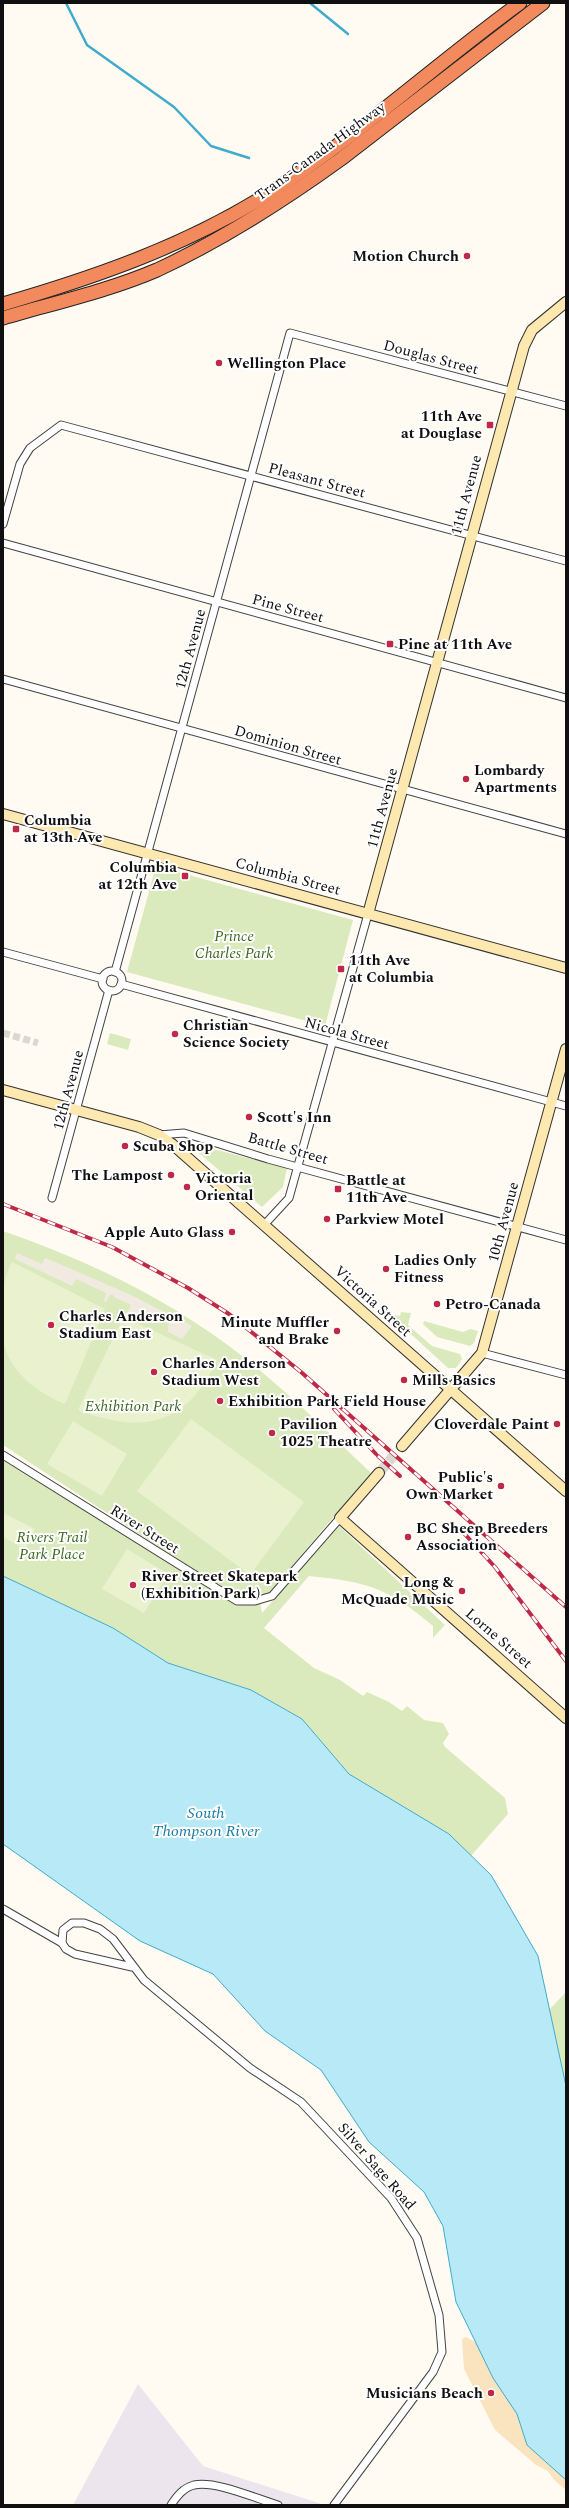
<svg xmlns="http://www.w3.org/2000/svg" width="569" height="2508" font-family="Spectral,serif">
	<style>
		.industrial { fill: #ece5ee }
		.green { fill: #dbeabc }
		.sand { fill: #fae4c0 }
		.pitch { fill: #eaf1ce }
		.plaza { fill: #f0eae1 }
		.water { fill: #b8e9f6; stroke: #40abcc }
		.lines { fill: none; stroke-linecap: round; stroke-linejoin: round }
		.stream { stroke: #40abcc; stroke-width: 2.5 }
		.street-tunnel { stroke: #dbd8d1; stroke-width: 7; stroke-dasharray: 7 3.5; stroke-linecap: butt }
		.secondary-tunnel { stroke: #dbd8d1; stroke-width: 10; stroke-dasharray: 10 5; stroke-linecap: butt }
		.street-casing { stroke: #434343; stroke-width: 9 }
		.secondary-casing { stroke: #323232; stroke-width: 12 }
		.highway-casing { stroke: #212121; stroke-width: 15 }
		.street { stroke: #fff; stroke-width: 7 }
		.secondary { stroke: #fde8af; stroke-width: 10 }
		.highway { stroke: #f28a5e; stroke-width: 13 }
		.rail-casing { stroke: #bf2948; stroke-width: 4 }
		.rail { stroke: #fff; stroke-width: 2.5; stroke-dasharray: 8; stroke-linecap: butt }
		.poi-dot { fill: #bf2948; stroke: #fff; stroke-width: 1.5 }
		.labels { text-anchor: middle; stroke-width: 4; stroke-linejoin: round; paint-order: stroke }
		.street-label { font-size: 15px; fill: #101010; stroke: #fff }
		.poi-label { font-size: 15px; font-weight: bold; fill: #101010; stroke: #fff; text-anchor: start }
		.park-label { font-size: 15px; font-style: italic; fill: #3a6820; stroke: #fff }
		.water-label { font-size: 16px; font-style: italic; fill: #197ca2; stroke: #fff }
	</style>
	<rect width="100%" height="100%" fill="#fffbf3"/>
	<path class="industrial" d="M138 2384 203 2466 325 2505H73Z"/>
	<g class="green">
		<path d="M163 868 353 920 325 1026 127 972 154 873Z"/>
		<path d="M110 1033 131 1039 128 1050 107 1044Z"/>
		<path d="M186 1142 287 1168 283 1187 262 1207Z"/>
		<path d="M3 1231C90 1261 173 1301 246 1359 290 1394 330 1434 371 1473L269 1593 237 1598 3 1445Z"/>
		<path d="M401 1312 411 1313 408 1325 432 1346 460 1354 462 1359 456 1368H448L389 1314 400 1316Z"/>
		<path d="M424 1321 463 1332 470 1329 478 1331 474 1343 470 1346 437 1337 423 1324Z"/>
		<path d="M3 1459 236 1604 260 1602 262 1613 339 1526 445 1625 433 1638V1626C388 1588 368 1582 309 1576L264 1628 314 1668 340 1680 363 1696 367 1692 389 1702 402 1711 407 1706 424 1720 443 1723 449 1734 443 1743 445 1747 505 1798 508 1814 470 1857 449 1834 349 1774 302 1719 251 1690 168 1663 113 1628 3 1576Z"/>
		<path d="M566 1992V2086L549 2010Z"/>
	</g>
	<path class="sand" d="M466 2337 475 2342 566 2475V2490L553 2479 548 2471 536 2465 495 2430 464 2369 462 2339Z"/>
	<g class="pitch">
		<path d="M12 1262 105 1309 65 1404C38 1393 10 1373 3 1341 1 1331 3 1320 3 1310 3 1292 3 1279 12 1262Z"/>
		<path d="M130 1320 217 1360C187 1425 143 1435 78 1410L121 1322Z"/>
		<path d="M191 1419 304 1502 250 1575 137 1491Z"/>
		<path d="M73 1421 127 1454 102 1496 47 1464Z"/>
		<path d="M3 1513 35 1529 25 1549 3 1537Z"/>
		<path d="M127 1549 168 1574 144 1613 102 1589Z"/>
	</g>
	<path class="plaza" d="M17 1253 42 1264 45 1258 62 1265 131 1295 192 1326 182 1339 168 1332 169 1321 146 1311 142 1312 139 1318 128 1312 131 1305 114 1297 113 1294 110 1295 106 1302 104 1301 106 1293 76 1279 72 1286 15 1259Z"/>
	<path class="water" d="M3 1576 113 1628 168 1663 251 1690 302 1719 349 1774 449 1834 491 1875 501 1892 538 1956 566 2086V2480L527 2445 517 2414 493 2378 456 2302 443 2226 424 2192 369 2142 321 2070 265 2031 213 1974 140 1941 3 1844Z"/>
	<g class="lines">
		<g class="stream">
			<path d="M66 3 87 45 174 107 211 146 249 158"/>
			<path d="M310 3 348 34"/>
		</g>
		<path class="street-tunnel" d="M3 1033 38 1043"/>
		<path class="secondary-tunnel" d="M379 1473 402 1446"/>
		<g class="street-casing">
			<g id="street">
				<path d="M3 524 20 464 30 448 61 425 566 561"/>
				<path d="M3 543 566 698"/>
				<path d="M3 679 566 834"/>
				<path d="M3 952 103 979"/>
				<circle cx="112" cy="981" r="10"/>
				<path d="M115 972 290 333 566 406"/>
				<path d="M121 984 566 1106"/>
				<path d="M159 1135 184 1133 268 1159 566 1240"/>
				<path d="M52 1198 109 990"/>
				<path d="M265 1224 289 1198 368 914"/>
				<path d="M482 1353 566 1375"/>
				<path d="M3 1455 237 1601H255L272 1596 340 1518"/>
				<path d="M3 1909 62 1943"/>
				<path d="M132 1967 75 1954 66 1949 62 1943 63 1930 72 1923H84L100 1929 113 1939 144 1980 250 2068 301 2102 391 2198 417 2238 439 2315 442 2352 433 2372 334 2505"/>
				<path d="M171 2505C177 2496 183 2488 194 2485 215 2480 257 2499 278 2505"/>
			</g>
		</g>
		<g class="secondary-casing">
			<g id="secondary">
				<path d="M3 814 566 968"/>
				<path d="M368 914 524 346 532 330 566 302"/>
				<path d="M3 1090 139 1127 159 1135 172 1144 566 1491"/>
				<path d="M402 1446 482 1353 566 1049"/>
				<path d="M379 1473 340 1518 566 1718"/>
			</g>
		</g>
		<g class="highway-casing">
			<g id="highway">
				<path d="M3 304C96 277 188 245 271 192 359 135 436 64 520 3"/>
				<path d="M3 318C54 303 108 291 157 270 222 240 283 201 341 159L543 3"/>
			</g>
		</g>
		<use href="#street" class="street"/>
		<use href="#secondary" class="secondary"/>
		<use href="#highway" class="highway"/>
		<g class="rail-casing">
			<g id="rail">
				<path d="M3 1204 112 1247 188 1288 229 1314 301 1372 566 1607"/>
				<path d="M334 1409 376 1454"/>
				<path d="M378 1456 400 1476"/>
				<path d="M461 1530 495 1567 566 1661"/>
			</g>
		</g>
		<use href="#rail" class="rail"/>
	</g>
	<g class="poi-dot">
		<circle cx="467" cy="256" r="4"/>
		<circle cx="219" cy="363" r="4"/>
		<rect x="486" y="421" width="8" height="8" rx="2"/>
		<rect x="386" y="640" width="8" height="8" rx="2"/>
		<circle cx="466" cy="779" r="4"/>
		<rect x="12" y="825" width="8" height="8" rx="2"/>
		<rect x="181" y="872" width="8" height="8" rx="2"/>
		<rect x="337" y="965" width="8" height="8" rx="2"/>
		<circle cx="175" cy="1034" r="4"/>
		<circle cx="249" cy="1117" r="4"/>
		<circle cx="125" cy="1146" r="4"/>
		<circle cx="171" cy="1175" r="4"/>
		<circle cx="187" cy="1187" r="4"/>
		<rect x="334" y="1185" width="8" height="8" rx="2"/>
		<circle cx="327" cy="1219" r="4"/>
		<circle cx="232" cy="1232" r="4"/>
		<circle cx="386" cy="1269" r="4"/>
		<circle cx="437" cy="1304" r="4"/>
		<circle cx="51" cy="1325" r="4"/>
		<circle cx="337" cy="1331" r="4"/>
		<circle cx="154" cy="1372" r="4"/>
		<circle cx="404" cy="1380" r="4"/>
		<circle cx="220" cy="1401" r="4"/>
		<circle cx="557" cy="1424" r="4"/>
		<circle cx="272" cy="1433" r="4"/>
		<circle cx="501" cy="1486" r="4"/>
		<circle cx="408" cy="1537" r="4"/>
		<circle cx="133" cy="1585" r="4"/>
		<circle cx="462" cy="1591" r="4"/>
		<circle cx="491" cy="2393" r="4"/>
	</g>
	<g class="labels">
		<g class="street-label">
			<text transform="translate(320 151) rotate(-36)" y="5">Trans-Canada Highway</text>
			<text transform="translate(431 357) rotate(15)" y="5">Douglas Street</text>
			<text transform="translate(317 480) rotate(15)" y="5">Pleasant Street</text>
			<text transform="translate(466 495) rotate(-75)" y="5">11th Avenue</text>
			<text transform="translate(288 608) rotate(15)" y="5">Pine Street</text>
			<text transform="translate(190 649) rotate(-75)" y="5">12th Avenue</text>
			<text transform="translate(288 745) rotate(16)" y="5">Dominion Street</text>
			<text transform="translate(382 808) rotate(-75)" y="5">11th Avenue</text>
			<text transform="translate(288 876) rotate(15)" y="5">Columbia Street</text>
			<text transform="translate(347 1033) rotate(15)" y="5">Nicola Street</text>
			<text transform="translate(68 1090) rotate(-75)" y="5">12th Avenue</text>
			<text transform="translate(288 1148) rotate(16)" y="5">Battle Street</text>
			<text transform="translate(503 1222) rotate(-75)" y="5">10th Avenue</text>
			<text transform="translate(373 1301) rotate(42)" y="5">Victoria Street</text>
			<text transform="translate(145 1529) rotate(32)" y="5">River Street</text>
			<text transform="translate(499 1638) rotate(41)" y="5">Lorne Street</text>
			<text transform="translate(377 2166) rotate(49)" y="5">Silver Sage Road</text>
		</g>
		<g class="poi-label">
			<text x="459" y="261" text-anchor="end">Motion Church</text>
			<text x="227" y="368">Wellington Place</text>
			<text x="482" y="421" text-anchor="end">11th Ave<tspan x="482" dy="17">at Douglase</tspan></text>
			<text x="398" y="649">Pine at 11th Ave</text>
			<text x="474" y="775">Lombardy<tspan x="474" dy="17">Apartments</tspan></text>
			<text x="24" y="825">Columbia<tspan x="24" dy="17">at 13th Ave</tspan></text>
			<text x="177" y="872" text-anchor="end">Columbia<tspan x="177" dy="17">at 12th Ave</tspan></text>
			<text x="349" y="965">11th Ave<tspan x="349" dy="17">at Columbia</tspan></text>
			<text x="183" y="1030">Christian<tspan x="183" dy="17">Science Society</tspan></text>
			<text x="257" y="1122">Scott's Inn</text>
			<text x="133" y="1151">Scuba Shop</text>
			<text x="163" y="1180" text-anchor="end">The Lampost</text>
			<text x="195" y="1183">Victoria<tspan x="195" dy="17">Oriental</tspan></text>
			<text x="346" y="1185">Battle at<tspan x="346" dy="17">11th Ave</tspan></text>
			<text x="335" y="1224">Parkview Motel</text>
			<text x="224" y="1237" text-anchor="end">Apple Auto Glass</text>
			<text x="394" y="1265">Ladies Only<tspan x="394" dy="17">Fitness</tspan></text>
			<text x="445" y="1309">Petro-Canada</text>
			<text x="59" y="1321">Charles Anderson<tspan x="59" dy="17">Stadium East</tspan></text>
			<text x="329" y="1327" text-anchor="end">Minute Muffler<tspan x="329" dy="17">and Brake</tspan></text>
			<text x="162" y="1368">Charles Anderson<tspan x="162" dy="17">Stadium West</tspan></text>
			<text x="412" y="1385">Mills Basics</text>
			<text x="228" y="1406">Exhibition Park Field House</text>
			<text x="280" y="1429">Pavilion<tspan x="280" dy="17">1025 Theatre</tspan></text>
			<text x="549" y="1429" text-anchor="end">Cloverdale Paint</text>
			<text x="493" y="1482" text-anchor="end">Public's<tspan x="493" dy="17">Own Market</tspan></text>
			<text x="416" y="1533">BC Sheep Breeders<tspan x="416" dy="17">Association</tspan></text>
			<text x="141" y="1581">River Street Skatepark<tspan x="141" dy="17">(Exhibition Park)</tspan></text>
			<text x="454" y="1587" text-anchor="end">Long &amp;<tspan x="454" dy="17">McQuade Music</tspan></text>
			<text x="483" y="2398" text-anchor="end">Musicians Beach</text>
		</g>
		<g class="park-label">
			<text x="234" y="941">Prince<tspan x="234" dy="17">Charles Park</tspan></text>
			<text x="133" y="1411">Exhibition Park</text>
			<text x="52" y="1542">Rivers Trail<tspan x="52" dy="17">Park Place</tspan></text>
		</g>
		<g class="water-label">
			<text x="206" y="1818">South<tspan x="206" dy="18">Thompson River</tspan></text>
		</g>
	</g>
	<rect width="569" height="2508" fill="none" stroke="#101010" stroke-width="8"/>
</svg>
